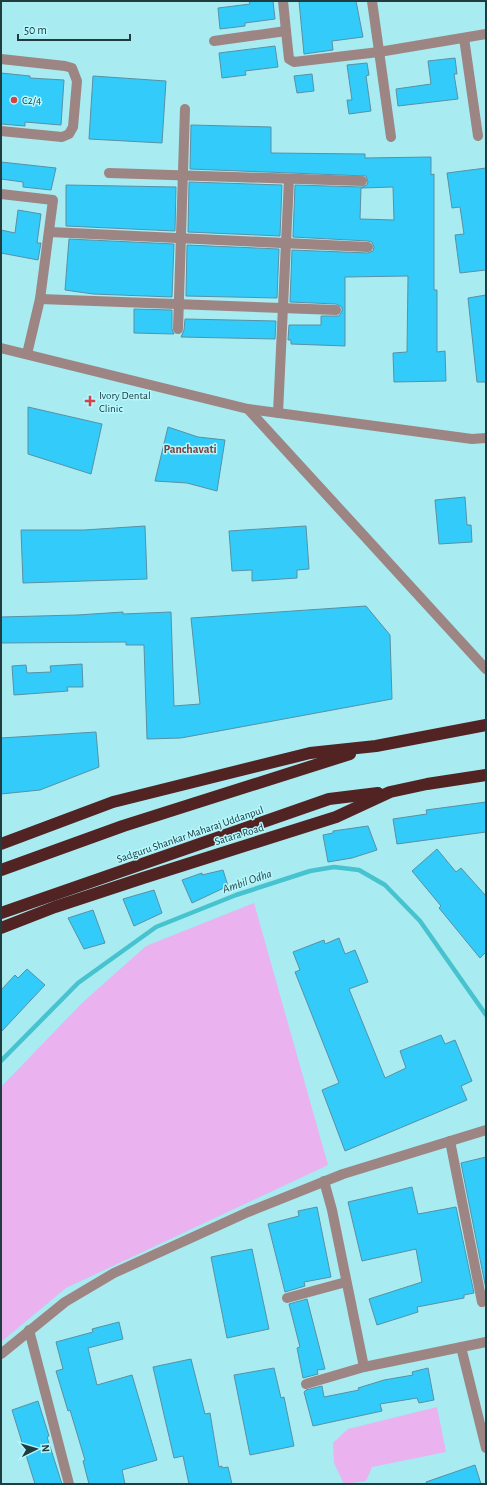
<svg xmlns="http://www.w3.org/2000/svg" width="487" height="1485" font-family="'Alegreya Sans',sans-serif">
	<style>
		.grass { fill: #eab2ef }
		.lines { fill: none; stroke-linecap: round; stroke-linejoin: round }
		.stream { stroke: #46c3ce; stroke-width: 4.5 }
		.building { fill: #33cbf9; stroke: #5891a5; fill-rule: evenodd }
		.minor { stroke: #9d8583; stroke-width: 10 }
		.highway { stroke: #512423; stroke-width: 12 }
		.poi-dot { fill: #d24346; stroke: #b5f8fe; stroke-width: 1.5 }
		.labels { text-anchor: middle; stroke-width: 3; stroke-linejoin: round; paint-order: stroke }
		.poi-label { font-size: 11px; fill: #213c3f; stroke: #b5f8fe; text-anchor: start }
		.street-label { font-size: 11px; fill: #213c3f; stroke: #b5f8fe }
		.neighbourhood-label { font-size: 12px; font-weight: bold; fill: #833b39; stroke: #b5f8fe }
		.water-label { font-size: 12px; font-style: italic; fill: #2b4749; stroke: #b5f8fe }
	</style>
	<rect width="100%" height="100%" fill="#a8ebf1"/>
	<g class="grass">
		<path d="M254 903 328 1165 66 1288 1 1342V1087L82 1003 146 946Z"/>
		<path d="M437 1407 446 1452 372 1467 366 1481 344 1484 334 1463 333 1443 348 1429Z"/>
	</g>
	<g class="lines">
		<path class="stream" d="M1 1061 78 983 156 927 236 895 310 871 334 867 359 870 385 885 420 921 486 1015"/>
	</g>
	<g class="building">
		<path d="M249 1H273L275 19 245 23V26L220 29 218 8 250 4Z"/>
		<path d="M299 1H356L363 37 332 41 333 50 304 54Z"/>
		<path d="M275 46 278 67 245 71 246 75 222 78 219 53Z"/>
		<path d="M455 58 457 74H454L458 99 398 106 396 89 431 84 428 61Z"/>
		<path d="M367 63 369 75 366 76 371 111 349 114 347 100H352L347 65Z"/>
		<path d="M1 73 30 76V78L64 80 61 125 25 122V126L1 124Z"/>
		<path d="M312 74 314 91 297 93 294 76Z"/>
		<path d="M93 76 166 81 162 143 89 139Z"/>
		<path d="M191 125 271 127V153L365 154V158L431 157V175L434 174V290H437V352L445 351 446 381 394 382 393 353 407 352 408 276 345 277V346L291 344V340H288L289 325H321V316H339L342 311V307L336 304 290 302 292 250 368 253 373 251 374 247 372 242 368 241 293 237 295 185 362 187 367 185 368 182 366 176 190 169ZM393 187 394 220 360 219 361 188Z"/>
		<path d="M1 162 56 168 51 190 23 187V182L1 179Z"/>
		<path d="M486 168V270L460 273 455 235 464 234 460 207 452 208 447 173Z"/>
		<path d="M189 182 282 185 280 236 188 232Z"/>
		<path d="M66 185 176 187 175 231 66 226Z"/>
		<path d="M18 210 41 214 37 243H41L38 260 1 253V230L15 233Z"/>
		<path d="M69 239 174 244 172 297 93 294 65 290Z"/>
		<path d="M187 245 279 249 277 298 186 296Z"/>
		<path d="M486 295V382H477L468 298Z"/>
		<path d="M134 309 172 310V329L174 334 134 333Z"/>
		<path d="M185 319 276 321 275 339 181 337 184 330Z"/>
		<path d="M28 407 102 424 91 474 28 454Z"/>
		<path d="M168 427 198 437 225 440 217 491 187 483 155 481Z"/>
		<path d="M465 497 467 525H471L472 542 439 544 435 500Z"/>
		<path d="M145 526 147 579 23 583 21 530H84Z"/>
		<path d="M306 526 309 569 297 570V578L252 581V570L232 571 229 531Z"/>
		<path d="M366 606 390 635 392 699 181 738 147 739 144 645H126V642L1 643V617L77 615 123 612V614L171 612 174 706 200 704 191 618Z"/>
		<path d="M82 664 83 687H67L68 691 14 695 12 666 26 665 27 673 51 672 50 666Z"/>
		<path d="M96 732 99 767 40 790 1 794V738Z"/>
		<path d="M486 802V832L397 844 393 819 427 814 426 810Z"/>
		<path d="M368 826 377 850 352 858 328 862 323 835 333 833V831Z"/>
		<path d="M437 849 456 872 461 868 486 896V952L480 958 439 908 441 906 412 871Z"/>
		<path d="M223 870 228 886 192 903 182 880 202 873V875Z"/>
		<path d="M154 890 162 913 134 926 123 899Z"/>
		<path d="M93 910 105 943 84 949 68 918Z"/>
		<path d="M339 938 345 954 355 950 368 982 349 989 385 1078 406 1068 400 1051 441 1035 445 1044 455 1040 472 1081 461 1086 467 1100 345 1151 322 1090 339 1083 295 972 300 970 293 952 324 940 325 944Z"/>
		<path d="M27 969 45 985 1 1032V990L15 975 18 978Z"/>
		<path d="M486 1157V1289L461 1163Z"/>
		<path d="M412 1187 418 1214 456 1207 474 1293 464 1295V1298L417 1307 418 1312 377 1325 369 1299 422 1282 416 1249 362 1261 348 1202Z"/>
		<path d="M317 1207 331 1277 304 1282 305 1286 285 1292 268 1224 299 1216 298 1211Z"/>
		<path d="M252 1249 269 1329 227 1338 211 1257Z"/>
		<path d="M307 1299 325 1369 317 1370 318 1374 303 1378 297 1348 300 1347 289 1304Z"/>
		<path d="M119 1322 123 1339 88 1348 97 1385 132 1375 157 1460 122 1470 125 1484H89L83 1461 85 1460 70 1410 68 1411 56 1371 63 1369 56 1342 93 1332 92 1329Z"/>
		<path d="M191 1359 205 1414 210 1413 219 1467 222 1466V1468L228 1467 232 1484H189L183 1456 174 1458 153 1367Z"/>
		<path d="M274 1368 281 1398 284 1397 294 1446 250 1455 234 1375Z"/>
		<path d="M428 1368 434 1400 419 1403 417 1398 380 1404 382 1411 313 1426 304 1392 306 1390 322 1386 324 1397 359 1390 358 1388 384 1380 413 1375 412 1372Z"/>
		<path d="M38 1401 49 1436 47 1437 62 1484H35L12 1410Z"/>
		<path d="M475 1465 481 1484H427L426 1482Z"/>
	</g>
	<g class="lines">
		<g class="minor">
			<path d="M283 1 286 31"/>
			<path d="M372 1 391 137"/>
			<path d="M464 38 478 136"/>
			<path d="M214 41 286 31 289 59 294 62 379 52 486 34"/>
			<path d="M1 59 65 66 72 68 77 81 73 127 69 134 62 137 1 131"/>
			<path d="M109 173 362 181"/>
			<path d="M1 194 53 200 40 299 27 354"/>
			<path d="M50 232 368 247"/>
			<path d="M40 299 336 310"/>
			<path d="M178 329 185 109"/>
			<path d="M1 348 248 409 472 439 486 438"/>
			<path d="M248 409 486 669"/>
			<path d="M278 413 289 179"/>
			<path d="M450 1141 482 1302"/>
			<path d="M324 1181 332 1210 364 1367 486 1342"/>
			<path d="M287 1298 346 1282"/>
			<path d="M29 1330 69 1484"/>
			<path d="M461 1347 486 1448"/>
			<path d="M1 1354 65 1302 114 1273 248 1212 343 1174 486 1130"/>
			<path d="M306 1384 364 1367"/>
		</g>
		<g class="highway">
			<path d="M1 844 113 802 310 753 376 746 486 725"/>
			<path d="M1 870 123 826 350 754"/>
			<path d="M1 913 329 799 378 793"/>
			<path d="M1 928 55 907 143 878 336 817 390 792 427 784 486 775"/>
		</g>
	</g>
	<g class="poi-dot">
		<circle cx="14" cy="100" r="4"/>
		<path d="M88 395h4v4h4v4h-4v4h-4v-4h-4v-4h4z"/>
	</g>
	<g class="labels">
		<g class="poi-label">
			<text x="22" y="104">C2/4</text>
			<text x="99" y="399">Ivory Dental<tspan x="99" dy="13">Clinic</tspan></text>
		</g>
		<g class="street-label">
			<text transform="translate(190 834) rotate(-19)" y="4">Sadguru Shankar Maharaj Uddanpul</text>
			<text transform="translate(239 834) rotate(-17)" y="4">Satara Road</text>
		</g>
		<g class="neighbourhood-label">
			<text x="190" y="453">Panchavati</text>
		</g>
		<g class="water-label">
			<text transform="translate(247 881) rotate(-19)" y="4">Ambil Odha</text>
		</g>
	</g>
	<rect width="487" height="1485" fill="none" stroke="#213c3f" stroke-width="4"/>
	<g transform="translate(36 1449) rotate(85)" stroke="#b5f8fe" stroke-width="3" paint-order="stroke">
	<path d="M0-3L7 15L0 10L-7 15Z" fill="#213c3f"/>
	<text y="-6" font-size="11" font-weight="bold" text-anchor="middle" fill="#213c3f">N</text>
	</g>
	<path d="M18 34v6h112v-6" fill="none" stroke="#213c3f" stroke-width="2"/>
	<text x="24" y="34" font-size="12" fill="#213c3f" stroke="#b5f8fe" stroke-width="3" paint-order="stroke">50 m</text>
</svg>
